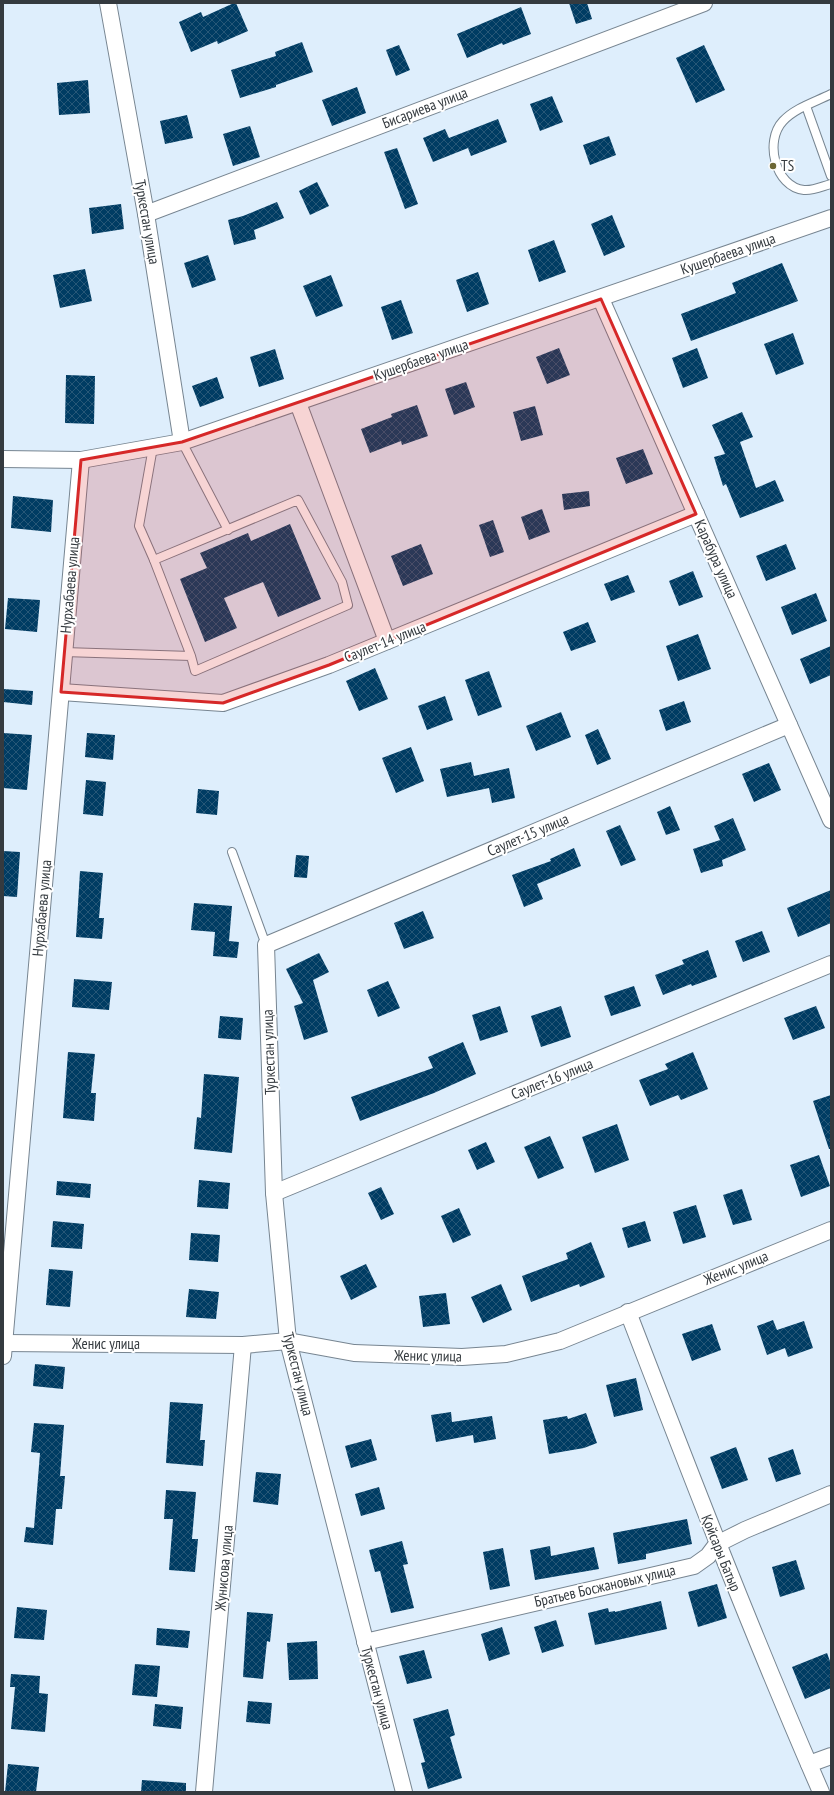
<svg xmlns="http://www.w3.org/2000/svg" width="834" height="1795" font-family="'PT Sans Narrow',sans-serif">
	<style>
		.building { fill: url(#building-cross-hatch) }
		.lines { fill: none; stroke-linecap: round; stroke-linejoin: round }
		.lane-casing { stroke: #778591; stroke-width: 10 }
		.street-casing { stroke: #778591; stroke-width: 18 }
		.lane { stroke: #fff; stroke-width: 8 }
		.street { stroke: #fff; stroke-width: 16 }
		.marked { fill: #d62828; fill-opacity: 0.2; stroke: #d62828; stroke-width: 3; stroke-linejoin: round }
		.poi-dot { fill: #6d6734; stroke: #fff; stroke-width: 1.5 }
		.labels { text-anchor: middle; stroke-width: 4; stroke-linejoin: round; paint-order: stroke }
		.street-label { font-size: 15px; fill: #343a3f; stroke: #fff }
		.poi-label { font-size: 15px; fill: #343a3f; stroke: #fff; text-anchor: start }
	</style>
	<defs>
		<pattern id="building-cross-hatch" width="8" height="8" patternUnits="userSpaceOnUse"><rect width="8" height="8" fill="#003c63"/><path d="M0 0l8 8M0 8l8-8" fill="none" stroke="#275777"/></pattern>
	</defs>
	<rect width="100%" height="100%" fill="#deeefc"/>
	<g class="building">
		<path d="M234 3H236L248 31 218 44 217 41 191 52 179 22 201 12 203 17Z"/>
		<path d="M569 3H587L592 19 576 24Z"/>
		<path d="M521 7 531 34 503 45 502 43 467 58 457 34Z"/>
		<path d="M302 42 313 72 276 85V87L240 98 231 70 276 56 275 52Z"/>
		<path d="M399 45 410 70 396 76 386 50Z"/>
		<path d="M704 45 725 90 696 103 676 58Z"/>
		<path d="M88 80 90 113 59 115 57 83Z"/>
		<path d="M357 87 366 113 332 126 322 100Z"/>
		<path d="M552 96 563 122 540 131 530 104Z"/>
		<path d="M187 115 193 138 165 144 160 121Z"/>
		<path d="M498 119 507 142 471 156 468 148 433 162 423 138 445 129 449 138Z"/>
		<path d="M250 126 260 157 233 166 223 134Z"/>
		<path d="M609 136 616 155 590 165 583 145Z"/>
		<path d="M397 148 418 204 405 209 384 152Z"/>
		<path d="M317 182 329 206 310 215 299 191Z"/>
		<path d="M277 202 284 218 254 230 256 239 234 245 228 220 243 216Z"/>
		<path d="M121 204 124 229 92 234 89 208Z"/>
		<path d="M612 215 625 247 604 256 591 224Z"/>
		<path d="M554 240 566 272 539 282 528 250Z"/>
		<path d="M208 255 216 280 192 288 184 263Z"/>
		<path d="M782 263 798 301 691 341 681 314 736 293 732 283Z"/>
		<path d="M85 269 92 301 60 308 53 275Z"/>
		<path d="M478 272 489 304 467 312 456 280Z"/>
		<path d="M331 275 343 306 316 317 303 286Z"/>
		<path d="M401 300 413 333 392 340 381 307Z"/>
		<path d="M793 333 804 364 776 375 764 344Z"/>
		<path d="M559 348 570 375 547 384 536 357Z"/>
		<path d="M697 348 708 378 683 388 672 358Z"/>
		<path d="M275 349 284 379 259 387 250 357Z"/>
		<path d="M66 375 95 376 94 424 65 423Z"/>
		<path d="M217 377 224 398 200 407 192 386Z"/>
		<path d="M466 382 475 407 454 415 445 389Z"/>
		<path d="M417 405 428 436 402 445 401 441 370 453 361 429 392 417 391 414Z"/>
		<path d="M535 406 543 435 521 441 513 412Z"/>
		<path d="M742 412 753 437 740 442 756 488 775 480 784 501 740 518 726 484 723 486 714 457 725 454 712 425Z"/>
		<path d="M643 449 653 474 626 484 616 458Z"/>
		<path d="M589 491 590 506 564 510 562 494Z"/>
		<path d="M13 496 53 500 51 532 11 528Z"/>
		<path d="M542 509 550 532 529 540 521 517Z"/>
		<path d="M493 520 504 552 490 557 479 525Z"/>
		<path d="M290 524 321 599 278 617 263 582 224 598 237 628 205 642 180 579 207 568 200 553 248 533 251 541Z"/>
		<path d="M421 544 433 574 403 586 391 556Z"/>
		<path d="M786 544 796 569 766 581 756 556Z"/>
		<path d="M693 571 703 597 679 606 669 581Z"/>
		<path d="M628 575 635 592 611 601 604 584Z"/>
		<path d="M816 593 827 621 792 635 781 607Z"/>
		<path d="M8 598 40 600 37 632 5 629Z"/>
		<path d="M588 622 596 642 571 651 563 632Z"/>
		<path d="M698 634 711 669 678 681 666 646Z"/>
		<path d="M831 646V675L810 684 800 659Z"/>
		<path d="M375 668 388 699 359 711 346 681Z"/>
		<path d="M489 671 502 707 478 716 465 680Z"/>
		<path d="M3 689 33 691 32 705 3 702Z"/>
		<path d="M445 696 453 720 427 730 418 706Z"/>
		<path d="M684 701 691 722 666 731 659 710Z"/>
		<path d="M561 712 571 737 536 751 526 726Z"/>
		<path d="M598 729 611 759 597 765 585 735Z"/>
		<path d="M3 733 32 735 27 790 3 788Z"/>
		<path d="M87 733 115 735 113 760 85 757Z"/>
		<path d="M411 747 424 781 396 793 382 758Z"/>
		<path d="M471 762 474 776 509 768 515 798 492 803 489 788 447 797 440 769Z"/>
		<path d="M769 763 781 790 754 802 742 774Z"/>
		<path d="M86 780 106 782 103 816 83 814Z"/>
		<path d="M198 789 219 791 217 815 196 813Z"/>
		<path d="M670 806 680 830 666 835 657 812Z"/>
		<path d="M733 818 746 850 722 860 723 866 701 873 693 849 720 840 714 826Z"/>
		<path d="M620 825 636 860 621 866 606 831Z"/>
		<path d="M574 848 581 866 537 884 543 899 524 907 512 875 551 861 550 859Z"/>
		<path d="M3 851 20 852 17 897 3 896Z"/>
		<path d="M296 855 309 856 307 878 294 877Z"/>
		<path d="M80 871 103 873 99 918H104L102 939 76 937Z"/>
		<path d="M831 890V923L798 937 787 908Z"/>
		<path d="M194 903 232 906 229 941 239 942 237 958 213 956 215 932 191 930Z"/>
		<path d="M423 911 434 938 404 949 394 923Z"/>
		<path d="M762 931 770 952 743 962 735 941Z"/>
		<path d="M708 950 717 977 692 986 691 984 663 995 655 975 684 964 682 960Z"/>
		<path d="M319 953 329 972 313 980 328 1032 304 1040 294 1006 303 1003 286 969Z"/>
		<path d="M74 979 112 982 109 1010 72 1007Z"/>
		<path d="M388 981 400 1008 378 1017 367 990Z"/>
		<path d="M634 986 641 1006 611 1016 604 996Z"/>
		<path d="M500 1006 508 1032 480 1041 472 1015Z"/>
		<path d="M561 1006 571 1037 541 1047 531 1016Z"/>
		<path d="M816 1006 825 1028 793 1040 784 1018Z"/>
		<path d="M220 1016 243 1018 241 1040 218 1038Z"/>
		<path d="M463 1042 476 1074 434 1093 360 1121 351 1097 433 1068 428 1057Z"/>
		<path d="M68 1052 95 1054 91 1093H96L94 1121 63 1118Z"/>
		<path d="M693 1052 708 1089 681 1100 678 1095 650 1106 639 1080 668 1069 665 1064Z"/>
		<path d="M204 1074 239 1077 232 1153 194 1149 197 1117 201 1118Z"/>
		<path d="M831 1095V1149H829L813 1101Z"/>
		<path d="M617 1124 629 1160 595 1173 582 1137Z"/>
		<path d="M550 1136 564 1168 538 1179 524 1147Z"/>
		<path d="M486 1142 495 1162 477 1170 468 1150Z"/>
		<path d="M819 1155 830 1186 801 1197 790 1165Z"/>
		<path d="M199 1180 230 1183 228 1209 197 1207Z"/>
		<path d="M57 1181 91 1184 90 1198 56 1195Z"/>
		<path d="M381 1187 394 1214 381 1220 368 1193Z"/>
		<path d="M742 1189 752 1220 733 1225 723 1195Z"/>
		<path d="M696 1205 706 1237 683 1244 673 1212Z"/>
		<path d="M459 1208 471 1235 453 1243 441 1216Z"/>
		<path d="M53 1221 84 1224 82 1249 51 1247Z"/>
		<path d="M645 1221 651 1241 628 1248 622 1228Z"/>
		<path d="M191 1233 220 1235 218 1262 189 1260Z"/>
		<path d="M591 1242 605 1277 580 1287 579 1284 531 1302 522 1276 568 1259 566 1253Z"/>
		<path d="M366 1264 377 1287 351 1300 340 1276Z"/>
		<path d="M49 1269 73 1271 70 1307 46 1305Z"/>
		<path d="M501 1284 512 1310 483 1323 471 1297Z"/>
		<path d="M189 1289 219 1292 216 1319 186 1317Z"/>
		<path d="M446 1293 450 1324 423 1327 419 1296Z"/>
		<path d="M773 1320 777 1330 804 1321 813 1348 788 1357 785 1348 767 1355 757 1326Z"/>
		<path d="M712 1324 721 1350 692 1361 682 1334Z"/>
		<path d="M35 1364 65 1367 63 1389 33 1386Z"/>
		<path d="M636 1378 643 1410 614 1417 606 1385Z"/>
		<path d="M170 1402 203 1404 200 1440H205L203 1466 166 1463Z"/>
		<path d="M451 1412 452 1422 492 1416 496 1439 474 1443 473 1435 436 1442 431 1415Z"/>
		<path d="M586 1413 597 1443 584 1448 549 1454 543 1420 567 1416 568 1419Z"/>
		<path d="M34 1423 64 1425 60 1476H65L62 1509H56L53 1545 24 1542 26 1527 34 1528 40 1453 31 1452Z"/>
		<path d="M371 1439 377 1460 351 1468 345 1446Z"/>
		<path d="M736 1447 748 1480 722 1489 710 1457Z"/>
		<path d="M793 1449 801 1474 776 1482 768 1458Z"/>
		<path d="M256 1472 281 1474 278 1505 253 1502Z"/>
		<path d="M379 1487 385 1509 361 1516 355 1494Z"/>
		<path d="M166 1490 196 1492 192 1539H198L195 1572 169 1570 173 1519H164Z"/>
		<path d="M687 1519 692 1544 646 1554V1559L618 1564 613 1533Z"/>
		<path d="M402 1541 408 1564 403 1565 414 1608 391 1613 380 1571 375 1572 369 1550Z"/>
		<path d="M550 1546 551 1556 594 1547 599 1569 535 1580 530 1550Z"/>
		<path d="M503 1548 510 1586 490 1590 483 1552Z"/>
		<path d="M796 1560 805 1589 780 1597 772 1567Z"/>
		<path d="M717 1584 727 1618 698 1627 688 1592Z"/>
		<path d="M661 1601 667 1629 595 1645 588 1613 608 1608 609 1612 615 1611V1612Z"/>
		<path d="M17 1607 47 1610 44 1640 14 1638Z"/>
		<path d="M247 1612 273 1614 270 1642 267 1641 263 1679 243 1677Z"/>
		<path d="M556 1620 564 1646 542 1653 534 1627Z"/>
		<path d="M502 1627 510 1654 489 1661 481 1634Z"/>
		<path d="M157 1628 190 1631 188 1648 156 1645Z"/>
		<path d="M317 1641 318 1679 289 1680 287 1643Z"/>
		<path d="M424 1650 432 1678 407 1684 399 1656Z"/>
		<path d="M827 1653 831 1664V1688L805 1699 792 1667Z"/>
		<path d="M135 1664 160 1666 157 1697 132 1695Z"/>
		<path d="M11 1674 40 1676 39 1693 48 1694 45 1732 11 1729 15 1687H10Z"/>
		<path d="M248 1701 272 1703 270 1724 246 1722Z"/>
		<path d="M155 1704 183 1707 181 1729 153 1726Z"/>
		<path d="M448 1709 455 1735 450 1737 462 1778 428 1789 421 1763 425 1762 413 1719Z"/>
		<path d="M8 1764 39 1767 36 1792H5Z"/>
		<path d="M142 1780 186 1783V1792H141Z"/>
	</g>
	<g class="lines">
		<g class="lane-casing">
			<g id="lane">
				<path d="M831 94C815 102 795 108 783 121 764 141 775 187 804 190 813 191 823 186 831 184"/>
				<path d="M806 106 831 176"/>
				<path d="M182 442 228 530"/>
				<path d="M153 447 139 526 154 560"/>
				<path d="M64 652 191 656 195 671 348 605 342 582 298 500 154 560 191 656"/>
				<path d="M232 852 266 945"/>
			</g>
		</g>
		<g class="street-casing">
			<g id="street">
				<path d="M108 3 146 214 182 442"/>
				<path d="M146 214 704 3"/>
				<path d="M601 299 831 820"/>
				<path d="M298 403 387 641"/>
				<path d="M3 459 81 460 182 442 831 218"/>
				<path d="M61 692 223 703 329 665 696 514"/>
				<path d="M274 1193 831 964"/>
				<path d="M628 1312C690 1473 752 1634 821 1792"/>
				<path d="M3 1343 243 1345 288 1341 354 1353 462 1357 506 1354 560 1341 831 1230"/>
				<path d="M3 1356 81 460"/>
				<path d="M365 1642 694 1566 708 1556 717 1544 745 1530 831 1494"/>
				<path d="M809 1764 831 1756"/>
				<path d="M204 1792 243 1345"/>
				<path d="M404 1792 288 1341 274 1193 266 945 789 725"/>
			</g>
		</g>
		<use href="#lane" class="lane"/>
		<use href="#street" class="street"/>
	</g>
	<path class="marked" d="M601 299 696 514 329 665 223 703 61 692 81 460 182 442Z"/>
	<circle class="poi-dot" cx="773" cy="166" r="4"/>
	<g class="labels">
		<g class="street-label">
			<text transform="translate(425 108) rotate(-21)" y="5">Бисариева улица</text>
			<text transform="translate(147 222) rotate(80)" y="5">Туркестан улица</text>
			<text transform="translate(728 254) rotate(-19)" y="5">Кушербаева улица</text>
			<text transform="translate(421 360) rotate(-19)" y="5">Кушербаева улица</text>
			<text transform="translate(716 559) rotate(66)" y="5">Карабура улица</text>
			<text transform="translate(70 585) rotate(-85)" y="5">Нурхабаева улица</text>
			<text transform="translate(385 642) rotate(-22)" y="5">Саулет-14 улица</text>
			<text transform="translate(528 835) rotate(-23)" y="5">Саулет-15 улица</text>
			<text transform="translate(42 908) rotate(-85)" y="5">Нурхабаева улица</text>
			<text transform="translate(269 1052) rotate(-92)" y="5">Туркестан улица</text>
			<text transform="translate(552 1079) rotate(-22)" y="5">Саулет-16 улица</text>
			<text transform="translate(736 1268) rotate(-22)" y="5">Женис улица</text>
			<text x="106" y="1349">Женис улица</text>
			<text transform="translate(428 1356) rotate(1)" y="5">Женис улица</text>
			<text transform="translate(298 1374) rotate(76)" y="5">Туркестан улица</text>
			<text transform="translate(721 1553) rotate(68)" y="5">Қойсары Батыр</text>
			<text transform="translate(224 1568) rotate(-85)" y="5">Жунисова улица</text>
			<text transform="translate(605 1586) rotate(-13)" y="5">Братьев Босжановых улица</text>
			<text transform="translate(377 1688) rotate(75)" y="5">Туркестан улица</text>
		</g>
		<g class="poi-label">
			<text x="781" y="171">TS</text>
		</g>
	</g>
	<rect width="834" height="1795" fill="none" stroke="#343a3f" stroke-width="8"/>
</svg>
